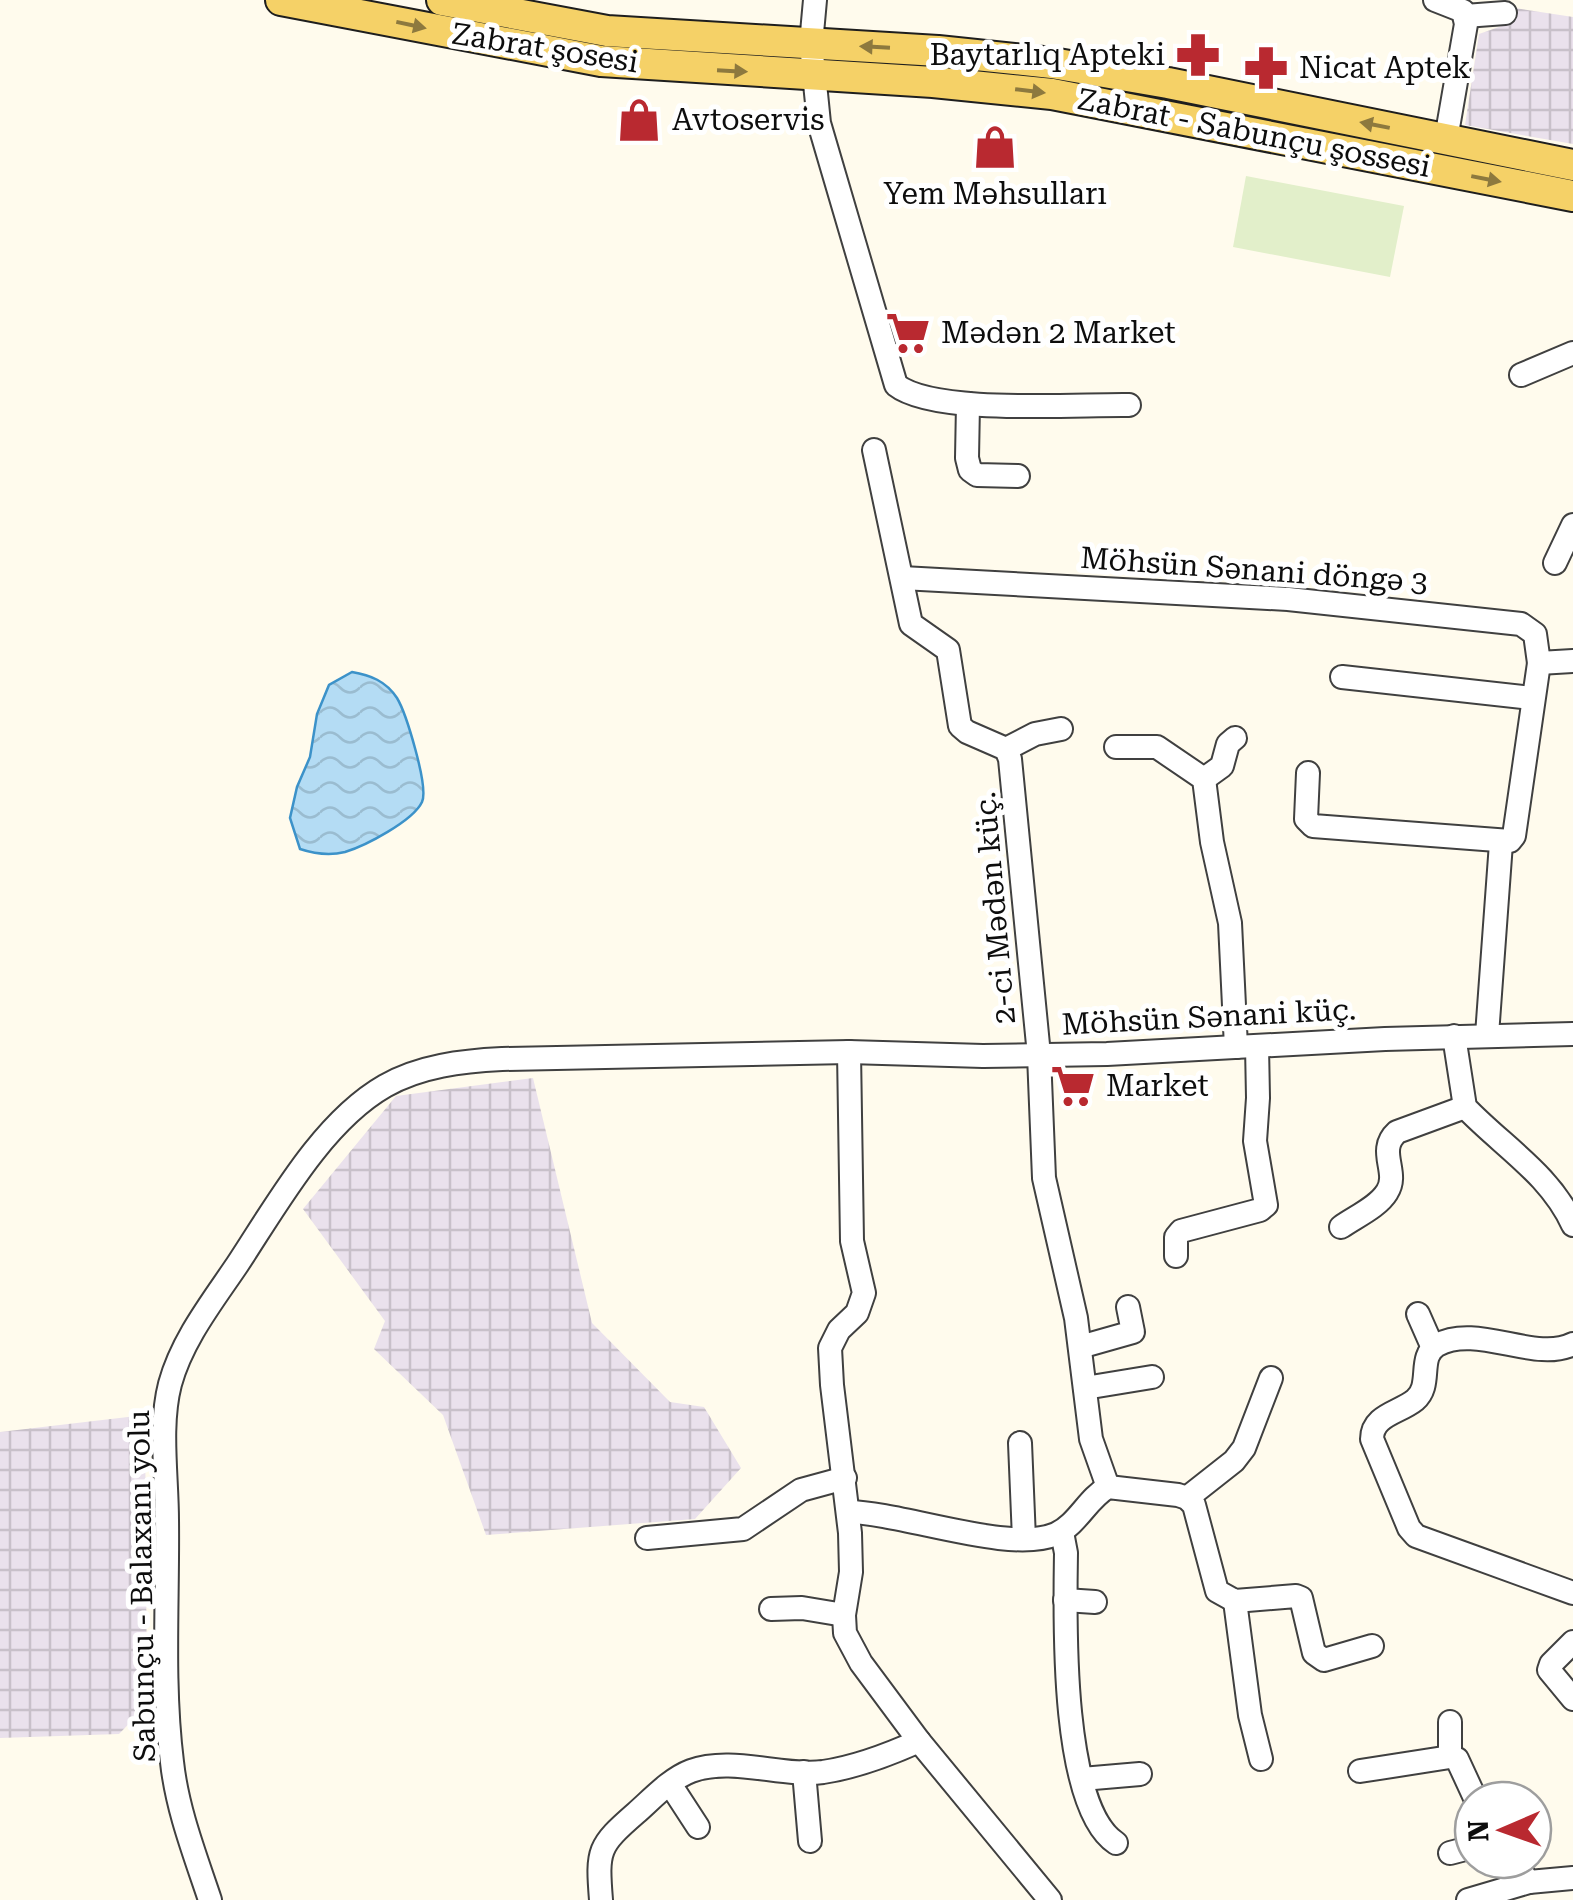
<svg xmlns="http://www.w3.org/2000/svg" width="1573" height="1900" font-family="'Roboto Serif',serif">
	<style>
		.industrial { fill: url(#industrial-grid) }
		.pitch { fill: #e2efca }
		.water { fill: url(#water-waves); stroke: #3c92c9; stroke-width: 2.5 }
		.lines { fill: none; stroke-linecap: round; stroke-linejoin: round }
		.minor-casing { stroke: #404040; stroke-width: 26 }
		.major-casing { stroke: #1e1e1e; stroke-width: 34 }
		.minor { stroke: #fff; stroke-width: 22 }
		.major { stroke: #f5d167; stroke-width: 30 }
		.oneway { fill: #8d793e }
		.labels { text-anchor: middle; stroke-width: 10; stroke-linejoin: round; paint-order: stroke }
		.street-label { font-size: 30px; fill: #0d0d0d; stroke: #fff }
		.poi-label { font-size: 30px; fill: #0d0d0d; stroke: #fff; text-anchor: start }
	</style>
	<defs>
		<pattern id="industrial-grid" width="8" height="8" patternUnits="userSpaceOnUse" patternTransform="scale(2.5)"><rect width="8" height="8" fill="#eae1ec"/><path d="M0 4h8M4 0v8" fill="none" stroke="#c8c0c9"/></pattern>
		<pattern id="water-waves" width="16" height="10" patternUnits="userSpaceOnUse" patternTransform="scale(2.5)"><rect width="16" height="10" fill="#b4dcf4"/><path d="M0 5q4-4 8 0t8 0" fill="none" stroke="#9abcd0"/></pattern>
	</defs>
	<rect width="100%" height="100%" fill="#fffbed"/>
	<g class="industrial">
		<path d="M1515 8 1573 17V144L1465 125 1479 34 1513 22Z"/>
		<path d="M533 1078 592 1323 670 1402 704 1407 741 1468 695 1519 486 1535 443 1415 374 1349 385 1321 303 1209 396 1096Z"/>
		<path d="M145 1415 147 1705 119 1734 0 1738V1432Z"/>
	</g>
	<path class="pitch" d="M1246 176 1404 206 1390 277 1233 247Z"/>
	<path class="water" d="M352 672C370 675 386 681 397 698 406 713 429 787 422 802 413 821 365 846 345 852 329 856 315 854 300 849L290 818 297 787 310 757 317 714 329 685Z"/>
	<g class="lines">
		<g class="minor-casing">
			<g id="minor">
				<path d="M815 0 811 44 819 123 896 385C934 415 1077 404 1129 405"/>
				<path d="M1435 0 1463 11 1466 24 1446 139"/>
				<path d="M1465 16 1505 13"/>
				<path d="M1521 375 1573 353"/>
				<path d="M968 404 967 458 970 470 977 475 1018 476"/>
				<path d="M874 450 911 624 948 650 960 726 967 732 1006 749 1010 759 1039 1055 1044 1178 1076 1318 1091 1439 1108 1487"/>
				<path d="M1555 563 1573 525"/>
				<path d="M902 578 1288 599 1521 624 1535 634 1539 663 1573 661"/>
				<path d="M1342 677 1532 698"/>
				<path d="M1116 747H1157L1204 779 1212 842 1230 923 1236 1047"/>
				<path d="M1006 749 1035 734 1061 729"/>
				<path d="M1308 773 1306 819 1313 826 1510 841 1514 836 1539 663"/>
				<path d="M1204 779 1222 766 1228 744 1235 738"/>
				<path d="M1487 1035 1501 843"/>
				<path d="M1454 1036 1465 1107C1502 1146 1550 1174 1573 1225"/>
				<path d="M849 1052 852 1241 864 1293 857 1313 839 1330 830 1348 832 1385 850 1533 851 1572 844 1615 845 1633 861 1663 919 1741 1050 1900"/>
				<path d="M1341 1227C1355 1217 1378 1207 1387 1192 1400 1172 1376 1151 1397 1132L1465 1107"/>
				<path d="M1176 1256V1237L1181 1231 1260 1210 1266 1205 1255 1141 1258 1098 1257 1046"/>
				<path d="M1418 1314 1433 1348"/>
				<path d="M1573 1344C1535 1363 1477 1323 1437 1345 1417 1357 1433 1385 1415 1400 1399 1413 1372 1415 1372 1439L1409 1528 1416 1536 1573 1593"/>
				<path d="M1080 1347 1133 1332 1128 1307"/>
				<path d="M1085 1388 1152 1377"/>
				<path d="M1020 1443 1024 1539"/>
				<path d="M1187 1498 1234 1461 1244 1448 1271 1378"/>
				<path d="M848 1512C904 1513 1010 1554 1056 1534 1078 1524 1087 1499 1108 1487L1178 1495 1187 1498 1194 1505 1217 1591 1235 1601 1296 1596 1301 1598 1314 1653 1324 1660 1372 1646"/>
				<path d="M1062 1532 1066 1553C1065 1616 1060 1806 1116 1843"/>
				<path d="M647 1538 743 1529 801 1490 845 1478"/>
				<path d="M1065 1600 1095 1602"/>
				<path d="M1235 1601 1250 1715 1261 1759"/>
				<path d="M771 1609 802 1608 844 1615"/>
				<path d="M1573 1642 1551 1664 1549 1670 1573 1699"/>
				<path d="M1450 1722V1757"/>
				<path d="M1360 1771 1450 1757 1457 1759 1476 1800"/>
				<path d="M804 1772 810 1841"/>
				<path d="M1082 1779 1140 1774"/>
				<path d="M670 1784 698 1827"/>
				<path d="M1450 1853 1473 1847"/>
				<path d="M1512 1860 1529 1882 1573 1878"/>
				<path d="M210 1900C195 1855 177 1809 172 1762 162 1682 168 1600 167 1520 167 1477 159 1426 170 1384 182 1340 212 1302 237 1265 276 1206 322 1122 385 1086 420 1066 462 1061 502 1059L849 1052 983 1056 1107 1054 1385 1039 1573 1034"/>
				<path d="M601 1900C597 1850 598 1846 636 1813 652 1799 670 1779 691 1771 732 1756 781 1777 823 1772 857 1767 888 1755 919 1741"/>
				<path d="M1468 1900 1529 1882"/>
			</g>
		</g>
		<g class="major-casing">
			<g id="major">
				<path d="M281 0 601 61 933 82 1052 94 1573 196"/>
				<path d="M442 0 607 31 938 51 1052 63 1168 83 1573 165"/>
			</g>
		</g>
		<use href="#minor" class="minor"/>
		<use href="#major" class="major"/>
	</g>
	<defs><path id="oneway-solid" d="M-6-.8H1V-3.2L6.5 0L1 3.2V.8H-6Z" transform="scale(2.5)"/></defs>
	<g class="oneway">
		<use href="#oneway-solid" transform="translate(411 25) rotate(12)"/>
		<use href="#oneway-solid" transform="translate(875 47) rotate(-177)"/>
		<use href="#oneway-solid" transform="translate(732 71) rotate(3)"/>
		<use href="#oneway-solid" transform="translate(1030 91) rotate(7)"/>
		<use href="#oneway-solid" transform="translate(1375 125) rotate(-169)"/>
		<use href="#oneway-solid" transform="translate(1486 179) rotate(11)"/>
	</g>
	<defs>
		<g id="pharmacy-bare" transform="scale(3.45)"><path d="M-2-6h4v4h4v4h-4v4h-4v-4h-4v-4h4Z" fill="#b92930" stroke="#fff" stroke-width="2.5" paint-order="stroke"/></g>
		<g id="shop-bare" transform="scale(3.45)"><path d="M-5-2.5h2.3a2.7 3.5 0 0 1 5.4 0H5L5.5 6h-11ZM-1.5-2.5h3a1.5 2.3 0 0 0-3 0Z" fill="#b92930" stroke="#fff" stroke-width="2.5" paint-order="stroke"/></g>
		<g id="supermarket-bare" transform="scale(3.45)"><path d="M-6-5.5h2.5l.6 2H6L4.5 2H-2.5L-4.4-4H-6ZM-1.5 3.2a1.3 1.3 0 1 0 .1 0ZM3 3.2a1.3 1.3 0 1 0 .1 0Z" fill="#b92930" stroke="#fff" stroke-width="2.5" paint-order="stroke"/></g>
	</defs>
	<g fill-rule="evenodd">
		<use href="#pharmacy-bare" x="1198" y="55"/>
		<use href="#pharmacy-bare" x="1266" y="68"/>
		<use href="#shop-bare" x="639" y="120"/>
		<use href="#shop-bare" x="995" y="147"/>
		<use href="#supermarket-bare" x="908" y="333"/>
		<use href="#supermarket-bare" x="1073" y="1086"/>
	</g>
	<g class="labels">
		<g class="street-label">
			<text transform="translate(545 48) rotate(9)" y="10">Zabrat şosesi</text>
			<text transform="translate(1254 133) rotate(11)" y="10">Zabrat - Sabunçu şossesi</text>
			<text transform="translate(1254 570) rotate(4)" y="10">Möhsün Sənani döngə 3</text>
			<text transform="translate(995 908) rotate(-95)" y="10">2-ci Mədən küç.</text>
			<text transform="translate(1209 1017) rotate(-3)" y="10">Möhsün Sənani küç.</text>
			<text transform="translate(142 1586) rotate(-91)" y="10">Sabunçu - Balaxanı yolu</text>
		</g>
		<g class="poi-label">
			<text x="1165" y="65" text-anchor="end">Baytarlıq Apteki</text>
			<text x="1299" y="78">Nicat Aptek</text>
			<text x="672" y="130">Avtoservis</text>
			<text x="995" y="204" text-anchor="middle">Yem Məhsulları</text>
			<text x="941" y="343">Mədən 2 Market</text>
			<text x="1106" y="1096">Market</text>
		</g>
	</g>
	<g transform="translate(1503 1830) rotate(268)"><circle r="48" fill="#ffffff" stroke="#9e9e9e" stroke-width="2.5"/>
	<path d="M0-8L18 38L0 25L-18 38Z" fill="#b92930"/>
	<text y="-15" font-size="28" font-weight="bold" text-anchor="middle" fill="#0d0d0d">N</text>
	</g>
</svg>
